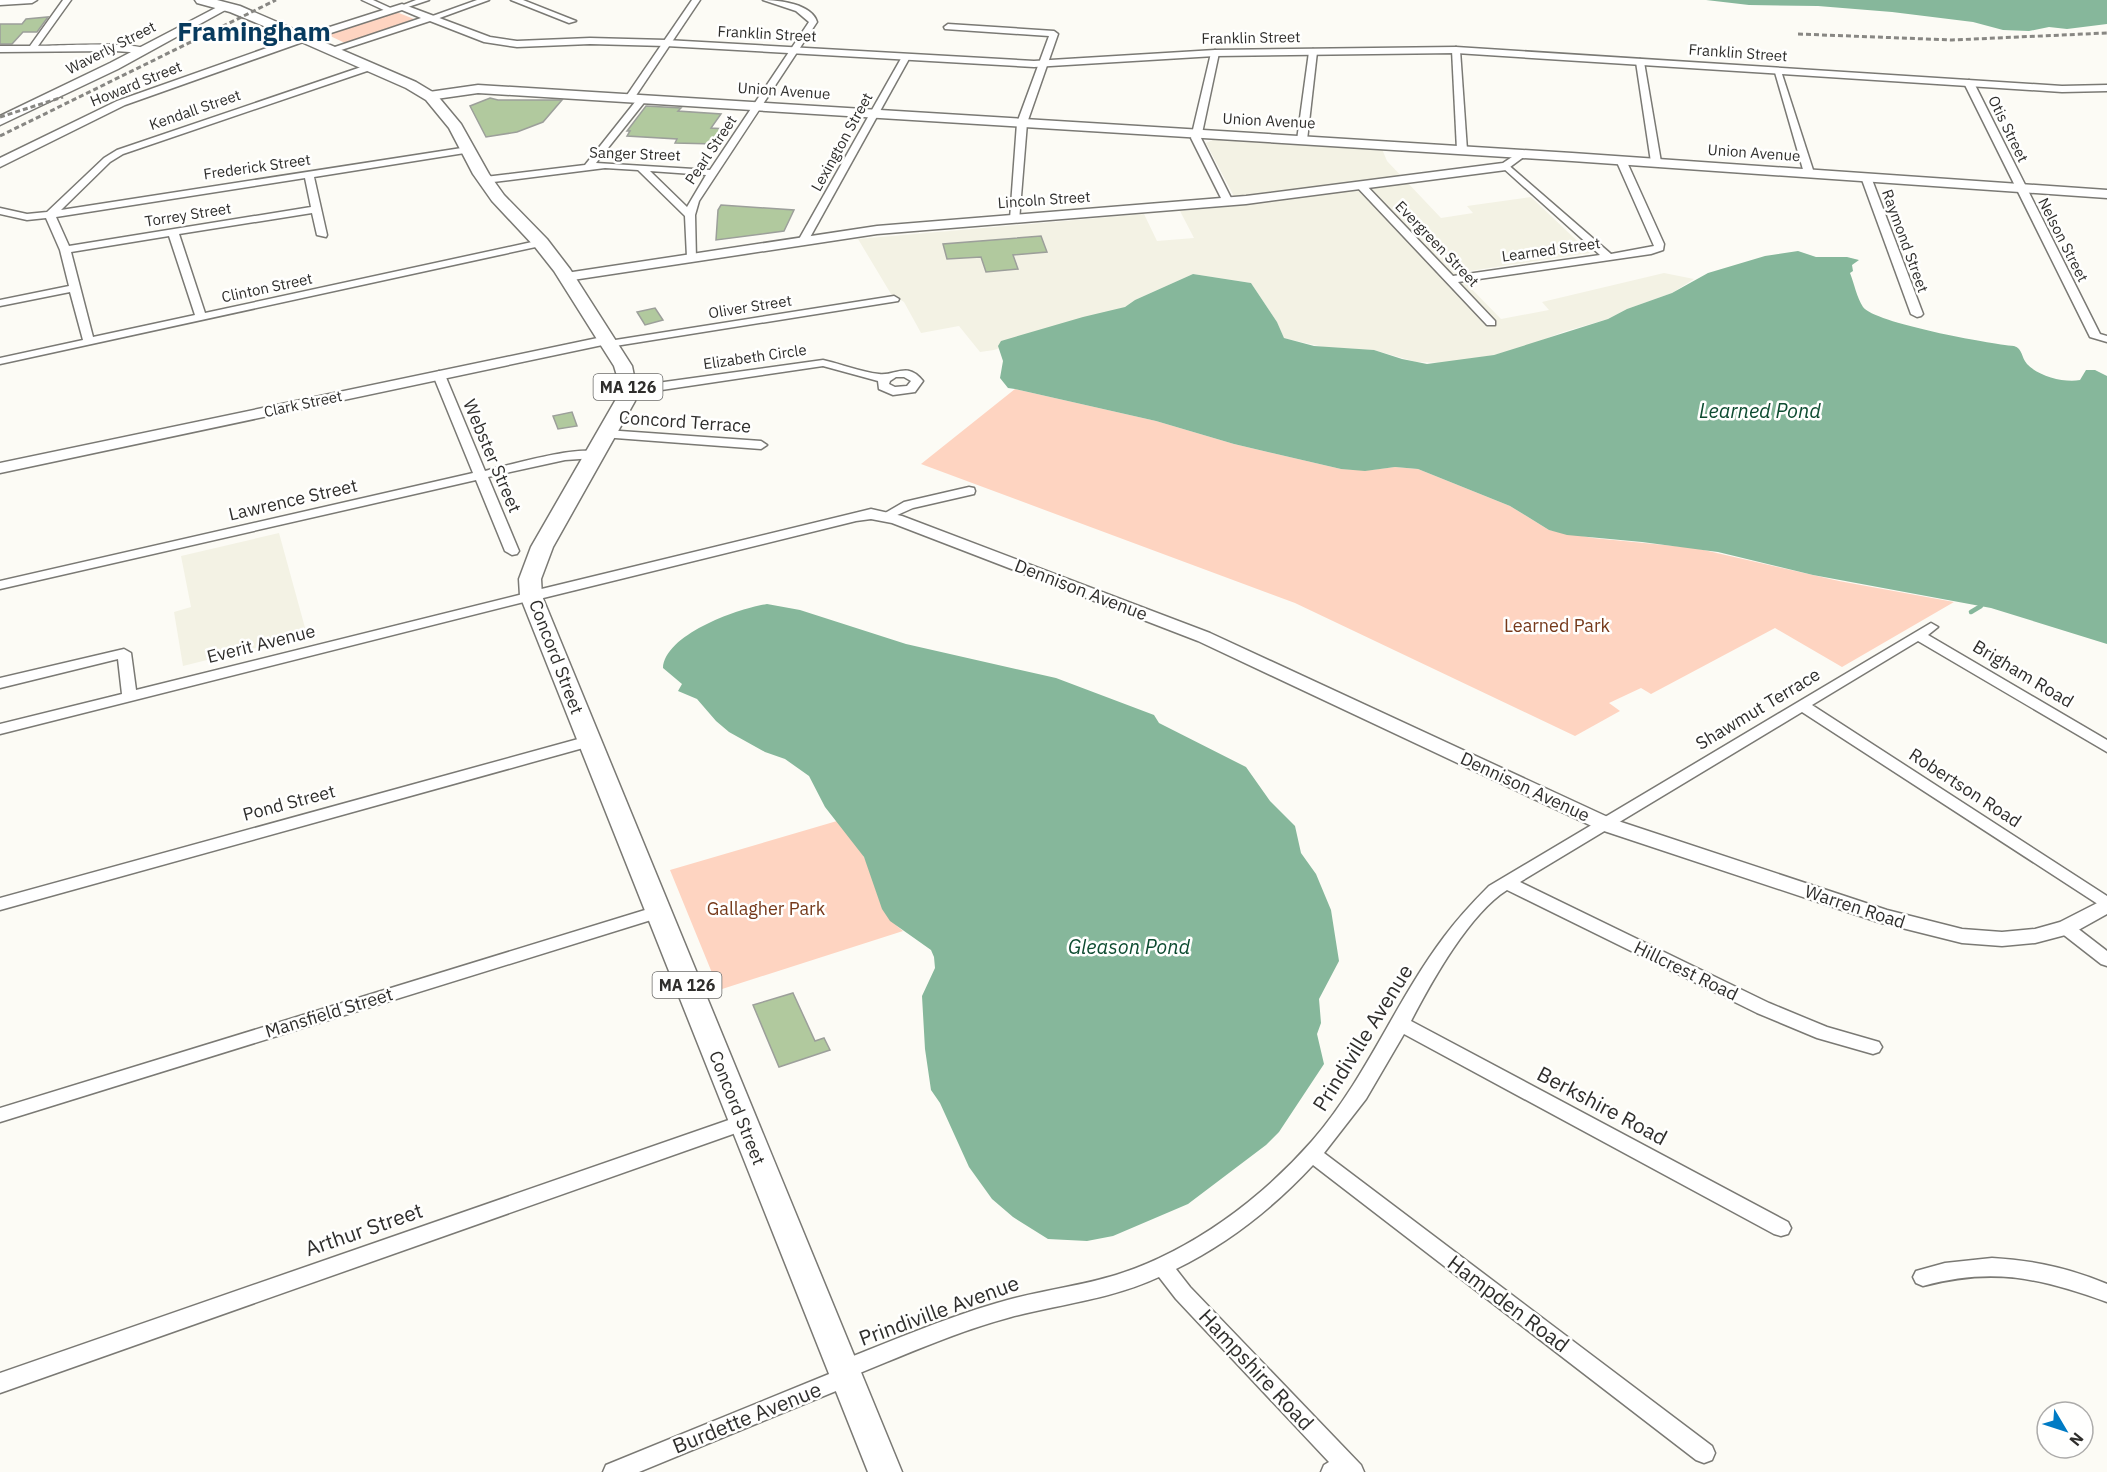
<svg xmlns="http://www.w3.org/2000/svg" width="2107" height="1472" font-family="'IBM Plex Sans',sans-serif">
	<style>
		.built { fill: #f3f2e4 }
		.green { fill: #fed4c1 }
		.water { fill: #86b79b }
		.lines { fill: none; stroke-linecap: round; stroke-linejoin: round }
		.stream { stroke: #86b79b; stroke-width: 4.5 }
		.building { fill: #b1c99e; stroke: #9c9f9a; stroke-width: 1.5 }
		.minor-casing { stroke: #7a7974; stroke-width: 3 }
		.tertiary-casing { stroke: #7a7974; stroke-width: 3 }
		.secondary-casing { stroke: #7a7974; stroke-width: 3 }
		.primary-casing { stroke: #7a7974; stroke-width: 3 }
		.minor { fill: #fff; fill-rule: evenodd }
		.tertiary { fill: #fff; fill-rule: evenodd }
		.secondary { fill: #fff; fill-rule: evenodd }
		.primary { fill: #fff; fill-rule: evenodd }
		.rail { stroke: #888783; stroke-width: 3; stroke-dasharray: 5 3; stroke-linecap: butt }
		.labels { text-anchor: middle; stroke-width: 5; stroke-linejoin: round; paint-order: stroke }
		.far-street-label { font-size: 15px; fill: #2f2e2c; stroke: #fffffe }
		.shield { fill: #fffffe; stroke: #6d6d6b; stroke-width: 1.5 }
		.shield-label { font-size: 16px; font-weight: bold; fill: #2f2e2c }
		.street-label { font-size: 18px; fill: #2f2e2c; stroke: #fffffe }
		.park-label { font-size: 18px; fill: #75391a; stroke: #fffffe }
		.water-label { font-size: 20px; font-style: italic; fill: #0e4c31; stroke: #fffffe }
		.near-street-label { font-size: 21px; fill: #2f2e2c; stroke: #fffffe }
		.far-town-label { font-size: 26px; font-weight: bold; fill: #073a5e; stroke: #fffffe }
	</style>
	<rect width="100%" height="100%" fill="#fcfbf5"/>
	<g class="built">
		<path d="M1215 139 1382 149 1387 161 1441 218 1473 213 1467 206 1531 197 1590 253 1456 273 1501 319 1549 310 1542 302 1664 273 1694 279 1672 293 1627 309 1608 319 1563 332 1525 347 1494 355 1444 363 1416 362 1374 350 1323 347 1292 340 1284 338 1277 322 1251 283 1193 274 1135 300 1125 307 994 350 980 352 959 326 921 333 904 302 891 294 858 239 1144 214 1157 241 1194 238 1180 211 1239 206 1206 143Z"/>
		<path d="M279 533 307 635 183 666 174 612 191 607 181 556Z"/>
	</g>
	<g class="green">
		<path d="M392 13H399L414 19 345 43 326 34Z"/>
		<path d="M1015 389 1156 421 1234 444 1341 469 1370 470 1395 467 1418 469 1510 506 1549 530 1593 538 1695 548 1839 581 1954 602 1842 667 1775 628 1651 694 1641 688 1609 703 1620 711 1575 736 1295 603 921 464Z"/>
		<path d="M837 821C847 833 858 845 865 859 878 888 876 909 903 931L719 990 670 870Z"/>
	</g>
	<g class="water">
		<path d="M1706 0H2107V24L2067 29 2049 27 2029 31 2003 30 1973 22 1892 12 1818 6 1749 5Z"/>
		<path d="M1798 251 1816 257H1847L1859 260 1852 265 1853 271 1850 273C1854 283 1857 298 1863 307 1874 323 1990 344 2014 346 2023 349 2021 357 2027 364 2038 376 2064 383 2080 380L2086 370H2095L2107 376V644L1991 608 1813 575 1718 552 1642 542 1567 535 1549 530 1510 506 1418 469 1395 467 1365 471 1341 469 1234 444 1156 421 1015 389 1008 388 1000 378 1003 361 998 346 1001 341 1083 317 1125 307 1135 300 1193 274 1251 283 1277 322 1284 338 1314 346 1374 350 1402 359 1427 364 1494 355 1608 319 1627 309 1672 293 1708 273 1765 256Z"/>
		<path d="M767 604 800 610 906 644 1056 678 1154 715 1159 723 1246 767 1270 801 1295 826 1301 853 1316 874 1331 910 1339 961 1319 999 1321 1023 1317 1034 1324 1064 1279 1132 1266 1145 1188 1204 1113 1236 1087 1241 1048 1239 1013 1217 992 1199 969 1167 940 1103 931 1090 925 1049 922 996 935 968 934 957 931 950 890 921 882 909 864 857 825 807 809 776 785 759 765 752 729 732 716 721 697 699 678 691 682 684 663 668C665 634 739 608 767 604Z"/>
	</g>
	<g class="lines">
		<path class="stream" d="M1971 612 1981 606"/>
	</g>
	<g class="building">
		<path d="M48 17 37 32H23L12 44H0V24H22L26 19Z"/>
		<path d="M490 98 498 100H562L543 122 517 132 486 137 470 106Z"/>
		<path d="M646 106 681 108 678 111 721 114 711 128 726 129 715 144 675 143 677 139 627 136 630 131H627Z"/>
		<path d="M721 205 794 210 784 231 716 240 718 210Z"/>
		<path d="M1041 236 1047 252 1013 255 1018 269 986 272 981 257 947 259 943 244Z"/>
		<path d="M655 308 663 320 645 325 637 312Z"/>
		<path d="M572 412 577 426 558 429 553 416Z"/>
		<path d="M793 993 815 1041 824 1038 830 1050 779 1067 753 1005Z"/>
	</g>
	<g class="lines">
		<g class="minor-casing">
			<g id="minor">
				<path d="M63 0H71L38 46C60 46 134 41 148 50L144 53 115 51 0 52V46H30Z"/>
				<path d="M362 0H373L395 10 388 12Z"/>
				<path d="M416 0H429L402 9 398 7Z"/>
				<path d="M477 0H489L434 20 427 18Z"/>
				<path d="M511 0H523L576 21 569 23Z"/>
				<path d="M692 0H700L633 100H627L625 98Z"/>
				<path d="M763 0C779 0 812 4 817 22L699 201 695 215 696 259 692 260 687 257 685 216 638 170 605 168 485 183 480 180 485 177 585 165 639 97 642 96 647 99 596 163 710 170 809 22 796 11ZM650 171 706 175 687 207Z"/>
				<path d="M948 24 1054 31 1058 34 1027 123 1019 221 1010 219 1017 123 1049 36 945 29 944 27Z"/>
				<path d="M1456 47 1460 50 1467 150 1462 153 1457 150 1452 50Z"/>
				<path d="M1313 49 1317 52 1307 140 1302 143 1297 140 1309 52Z"/>
				<path d="M1215 50 1219 53 1201 138 1233 202 1228 205 1223 202 1191 138 1211 53Z"/>
				<path d="M903 55 910 57 808 241 799 243 798 241Z"/>
				<path d="M1640 59 1644 62 1661 162 1656 165 1651 162 1636 62Z"/>
				<path d="M370 64 373 65V69L123 154 110 162 61 210 468 147 473 150 471 152 314 177 327 235 326 237 317 235 312 213 179 234 205 313 541 240 546 243 545 245 0 364V358L83 340 70 292 0 306V300L69 286 60 250 46 218 27 220 0 214V208L27 214 47 212 104 158 117 150ZM305 178 311 207 69 246 56 217ZM169 236 195 315 93 337 71 252Z"/>
				<path d="M1774 69 1781 71 1814 173 1812 175 1804 173Z"/>
				<path d="M1969 80 1974 83 2100 334 2107 336V342L2090 337 1964 83Z"/>
				<path d="M1621 157 1626 160 1664 244 1663 250 1651 254 1458 282 1495 321V325H1487L1356 186 1365 184 1453 276 1600 255 1503 168 1501 166 1506 163 1611 254 1654 246 1616 160Z"/>
				<path d="M1866 174 1871 177 1923 314 1921 316 1917 317 1911 314 1861 177Z"/>
				<path d="M894 296 899 299 898 301 609 347 603 344 609 341Z"/>
				<path d="M823 360C841 364 861 372 879 374 896 376 907 361 923 381L915 392 893 395 879 389 878 381 823 366 628 395 622 391 628 387ZM896 377H904L911 381 907 386 895 387 889 384 890 381Z"/>
				<path d="M439 371 445 375 485 471C505 466 588 442 601 454L595 458 565 460 488 477 519 551 517 554 512 555 505 551 476 480 0 589V581L473 473 433 375Z"/>
				<path d="M606 430 761 441 767 445 761 449 602 437V431Z"/>
				<path d="M969 487 974 488 975 491 974 494 913 508 886 520 880 516 904 502Z"/>
				<path d="M531 592 538 596 536 599 0 734V724L122 694 118 659 0 688V678L124 649 131 653 136 690Z"/>
				<path d="M1931 623 1938 627 1928 635 2107 740V752L1918 641 1812 705 2107 896V910L1802 712 1520 882 1769 1003 1827 1027 1879 1042 1882 1047 1879 1052 1873 1054 1817 1038 1757 1013 1507 890C1469 914 1432 981 1411 1021L1788 1222 1791 1228 1788 1234 1781 1236 1774 1234 1404 1034 1366 1099 1324 1153 1712 1446 1715 1453 1712 1460 1704 1463 1696 1460 1313 1165C1274 1207 1227 1244 1176 1269L1190 1287 1361 1465 1364 1472H1321L1324 1465 1329 1462 1176 1299 1159 1277C1112 1299 1061 1304 1011 1317 958 1331 907 1354 855 1375L853 1384 639 1472H603L606 1465 834 1372 836 1363C889 1342 942 1319 997 1303 1036 1291 1077 1287 1116 1275 1191 1251 1260 1200 1312 1141 1366 1079 1395 1002 1444 937 1458 918 1473 902 1489 886Z"/>
				<path d="M589 736 594 737 597 741 594 745 0 910V898Z"/>
				<path d="M658 906 664 908 666 912 664 916 0 1122V1108Z"/>
				<path d="M2066 922 2072 924 2107 951V966L2101 964 2060 932 2058 928 2060 924Z"/>
				<path d="M743 1115 750 1118 752 1123 750 1128 0 1393V1373Z"/>
				<path d="M1992 1258C2032 1260 2069 1268 2107 1284V1302C2040 1278 1993 1267 1923 1286L1916 1283 1913 1277 1916 1271 1945 1263Z"/>
			</g>
		</g>
		<g class="tertiary-casing">
			<g id="tertiary">
				<path d="M0 0H37L32 3 0 5Z"/>
				<path d="M402 4 490 37 517 41 590 38 666 40 1034 61 1215 50 1456 47 2062 86 2107 85V91L2062 92 1456 53 1215 56 1034 67 666 46 590 44 517 47 484 42 430 21 335 52 326 50 421 18 402 10 300 43 125 105 0 167V158L117 101 292 39Z"/>
				<path d="M1521 151 1525 152V156L1506 170 1246 204 877 234 566 281 560 277 566 273 877 226 1246 196 1503 163Z"/>
				<path d="M607 336 612 337 614 340 612 343 0 473V463Z"/>
				<path d="M871 509 902 516 1210 633 1612 819 1887 910 1962 929 2002 932 2035 929 2060 922 2107 898V914L2073 933 2035 943 2002 946 1962 943 1878 922 1598 829 1198 641 892 523 871 519 856 521 531 601 523 596 525 593Z"/>
			</g>
		</g>
		<g class="secondary-casing">
			<g id="secondary">
				<path d="M225 3 231 6 229 8 118 69 0 125V116L110 63Z"/>
				<path d="M478 85 1572 153 2107 190V198L1572 161 478 93 429 100 423 96 429 92Z"/>
			</g>
		</g>
		<g class="primary-casing">
			<path id="primary" d="M195 0H217L240 6 416 82 436 94 461 124 489 174 504 195 547 239 570 269 632 366 637 391 635 401 553 547 541 579 542 596 902 1472H868L520 596 519 579 531 547 615 401 619 391 618 379 614 366 600 344 554 271 535 247 492 201 473 174 449 128 426 100 406 88 290 37 230 12 197 3Z"/>
		</g>
		<use href="#minor" class="minor"/>
		<use href="#tertiary" class="tertiary"/>
		<use href="#secondary" class="secondary"/>
		<use href="#primary" class="primary"/>
		<g class="rail">
			<path d="M1798 34 1952 40 2107 33"/>
			<path d="M0 117 63 97"/>
			<path d="M0 136 276 0"/>
		</g>
	</g>
	<g class="labels">
		<g class="far-street-label">
			<text transform="translate(767 34) rotate(3)" y="5">Franklin Street</text>
			<text transform="translate(1251 38) rotate(-1)" y="5">Franklin Street</text>
			<text transform="translate(111 48) rotate(-27)" y="5">Waverly Street</text>
			<text transform="translate(1738 53) rotate(4)" y="5">Franklin Street</text>
			<text transform="translate(136 84) rotate(-22)" y="5">Howard Street</text>
			<text transform="translate(784 91) rotate(4)" y="5">Union Avenue</text>
			<text transform="translate(195 110) rotate(-19)" y="5">Kendall Street</text>
			<text transform="translate(1269 121) rotate(3)" y="5">Union Avenue</text>
			<text transform="translate(2008 129) rotate(64)" y="5">Otis Street</text>
			<text transform="translate(842 142) rotate(-61)" y="5">Lexington Street</text>
			<text transform="translate(711 150) rotate(-56)" y="5">Pearl Street</text>
			<text transform="translate(1754 153) rotate(4)" y="5">Union Avenue</text>
			<text transform="translate(635 154) rotate(2)" y="5">Sanger Street</text>
			<text transform="translate(257 167) rotate(-8)" y="5">Frederick Street</text>
			<text transform="translate(1044 200) rotate(-4)" y="5">Lincoln Street</text>
			<text transform="translate(188 215) rotate(-9)" y="5">Torrey Street</text>
			<text transform="translate(2063 240) rotate(63)" y="5">Nelson Street</text>
			<text transform="translate(1905 241) rotate(70)" y="5">Raymond Street</text>
			<text transform="translate(1437 244) rotate(46)" y="5">Evergreen Street</text>
			<text transform="translate(1551 250) rotate(-8)" y="5">Learned Street</text>
			<text transform="translate(267 288) rotate(-12)" y="5">Clinton Street</text>
			<text transform="translate(750 307) rotate(-9)" y="5">Oliver Street</text>
			<text transform="translate(755 357) rotate(-8)" y="5">Elizabeth Circle</text>
			<text transform="translate(303 404) rotate(-12)" y="5">Clark Street</text>
		</g>
		<g class="shield">
			<rect x="593.5" y="374" width="69" height="26" rx="4.5"/>
			<rect x="652.5" y="972" width="69" height="26" rx="4.5"/>
		</g>
		<g class="shield-label">
			<text x="628" y="393">MA 126</text>
			<text x="687" y="991">MA 126</text>
		</g>
		<g class="street-label">
			<text transform="translate(685 422) rotate(4)" y="6">Concord Terrace</text>
			<text transform="translate(492 456) rotate(67)" y="6">Webster Street</text>
			<text transform="translate(293 500) rotate(-13)" y="6">Lawrence Street</text>
			<text transform="translate(1081 590) rotate(21)" y="6">Dennison Avenue</text>
			<text transform="translate(261 644) rotate(-14)" y="6">Everit Avenue</text>
			<text transform="translate(556 657) rotate(69)" y="6">Concord Street</text>
			<text transform="translate(2023 674) rotate(31)" y="6">Brigham Road</text>
			<text transform="translate(1758 709) rotate(-31)" y="6">Shawmut Terrace</text>
			<text transform="translate(1525 787) rotate(25)" y="6">Dennison Avenue</text>
			<text transform="translate(1965 788) rotate(33)" y="6">Robertson Road</text>
			<text transform="translate(289 803) rotate(-15)" y="6">Pond Street</text>
			<text transform="translate(1855 907) rotate(18)" y="6">Warren Road</text>
			<text transform="translate(1686 971) rotate(26)" y="6">Hillcrest Road</text>
			<text transform="translate(329 1013) rotate(-17)" y="6">Mansfield Street</text>
			<text transform="translate(737 1108) rotate(68)" y="6">Concord Street</text>
		</g>
		<g class="park-label">
			<text x="1557" y="632">Learned Park</text>
			<text x="766" y="915">Gallagher Park</text>
		</g>
		<g class="water-label">
			<text x="1760" y="418">Learned Pond</text>
			<text x="1129" y="954">Gleason Pond</text>
		</g>
		<g class="near-street-label">
			<text transform="translate(1363 1038) rotate(-58)" y="7">Prindiville Avenue</text>
			<text transform="translate(1602 1106) rotate(28)" y="7">Berkshire Road</text>
			<text transform="translate(364 1230) rotate(-19)" y="7">Arthur Street</text>
			<text transform="translate(1508 1304) rotate(37)" y="7">Hampden Road</text>
			<text transform="translate(939 1311) rotate(-20)" y="7">Prindiville Avenue</text>
			<text transform="translate(1256 1370) rotate(47)" y="7">Hampshire Road</text>
			<text transform="translate(747 1418) rotate(-22)" y="7">Burdette Avenue</text>
		</g>
		<g class="far-town-label">
			<text x="254" y="41">Framingham</text>
		</g>
	</g>
	<g transform="translate(2065 1430) rotate(129)"><circle r="28" fill="#fffffe" stroke="#acabaa" stroke-width="1.5"/>
	<path d="M0-4.5L10 22L0 15L-10 22Z" fill="#007bc4"/>
	<text y="-9" font-size="16" font-weight="bold" text-anchor="middle" fill="#2f2e2c">N</text>
	</g>
</svg>
